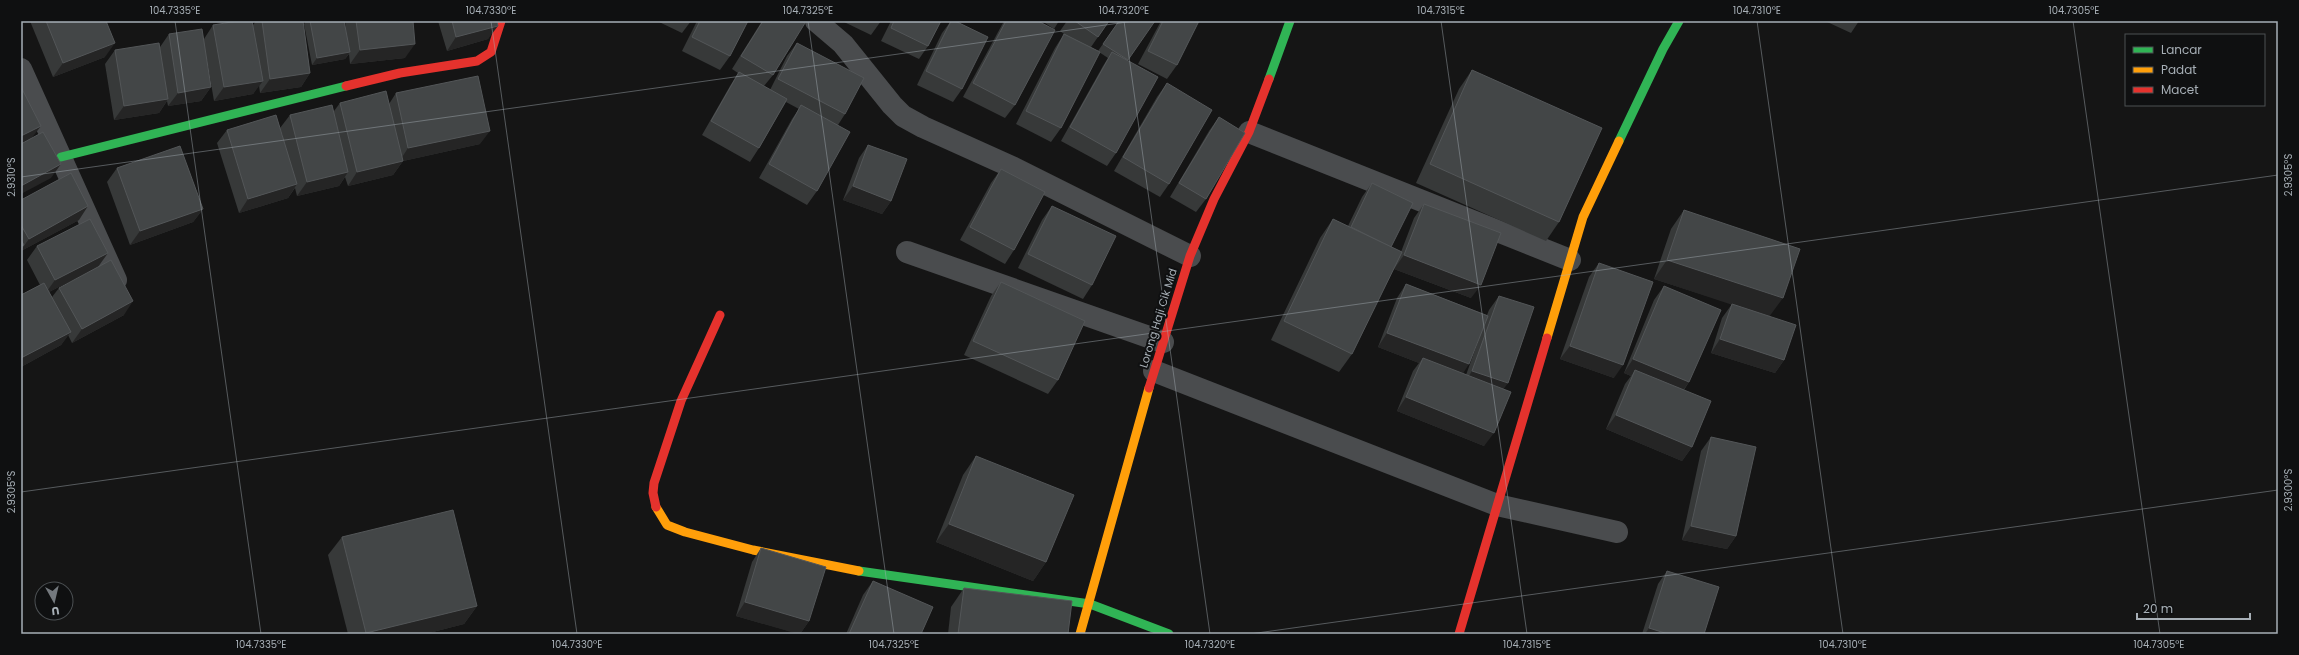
<svg xmlns="http://www.w3.org/2000/svg" width="2299" height="655" font-family="Poppins,sans-serif">
	<style>
		.lines { fill: none; stroke-linecap: round; stroke-linejoin: round }
		.street { stroke: #4a4c4e; stroke-width: 22 }
		.fast { stroke: #30b455; stroke-width: 9 }
		.slow { stroke: #ff9f0a; stroke-width: 9 }
		.jam { stroke: #e5322d; stroke-width: 9 }
		.wall { fill: #373939; fill-rule: evenodd }
		.shaded-wall { fill: #252525 }
		.building { fill: #434647; stroke: #535658 }
		.ticks { fill: none; stroke: #a7afb6; stroke-width: 1; stroke-opacity: 0.45 }
		.labels { text-anchor: middle; stroke-width: 4; stroke-linejoin: round; paint-order: stroke }
		.street-label { font-size: 11px; fill: #a7afb6; stroke: #0f1011 }
		.neatline { fill: none; stroke: #a7afb6; stroke-width: 1.5 }
		.ticks-label { font-size: 10px; text-anchor: middle; fill: #a7afb6 }
	</style>
	<rect width="100%" height="100%" fill="#151515"/>
	<g class="lines">
		<g class="street">
			<path d="M816 21 843 44 892 105 903 116 923 127 1014 168 1190 256"/>
			<path d="M21 69 116 280"/>
			<path d="M1249 132 1570 260"/>
			<path d="M907 252 1163 342"/>
			<path d="M1154 371 1497 505 1617 532"/>
		</g>
		<g class="fast">
			<path d="M1269 79 1290 21"/>
			<path d="M1619 141 1663 49 1679 21"/>
			<path d="M61 157 346 86"/>
			<path d="M859 571 1090 604 1169 634"/>
		</g>
		<g class="slow">
			<path d="M1547 338 1583 217 1619 141"/>
			<path d="M656 507 667 525 685 532 753 550 859 571"/>
			<path d="M1080 634 1149 388"/>
		</g>
		<g class="jam">
			<path d="M346 86 400 73 477 61 491 52 501 21"/>
			<path d="M1149 388 1190 256 1214 199 1249 132 1269 79"/>
			<path d="M656 507 653 493 654 483 681 401 720 315"/>
			<path d="M1459 634 1547 338"/>
		</g>
	</g>
	<g class="wall">
		<path d="M30 21H106L105 57 53 77Z"/>
		<path d="M256 21H303L310 73 301 87 260 93 259 85 253 94 214 101 206 54 211 87 201 101 168 106 167 101 159 113 114 120 105 64 115 50 160 47 169 34 204 39 213 25H253Z"/>
		<path d="M306 21H344L346 29 345 21H413L405 58 350 64 349 54 345 59 312 65 304 24Z"/>
		<path d="M438 21H497L488 39 447 51Z"/>
		<path d="M657 21H691L682 33Z"/>
		<path d="M697 21H748L730 56 720 70 682 51Z"/>
		<path d="M762 21H801L773 75 764 86 770 90 787 56 797 43 845 114 838 125 817 191 807 205 759 178 792 119 799 109 786 102 759 148 750 162 702 135 730 86 738 73 732 69Z"/>
		<path d="M842 21H881L871 35Z"/>
		<path d="M891 21H941L928 46 919 59 881 41Z"/>
		<path d="M951 21 962 89 953 102 917 85 942 33Z"/>
		<path d="M1004 21H1038L1015 105 1005 118 963 97Z"/>
		<path d="M1042 21H1059L1054 29Z"/>
		<path d="M1067 21H1109L1091 47 1098 51 1119 21 1128 61 1116 153 1107 166 1061 141 1103 66 1108 58 1099 52 1061 128 1051 142 1016 124 1055 48 1064 34 1060 31Z"/>
		<path d="M1161 21H1199L1177 65 1167 79 1138 64Z"/>
		<path d="M1825 21H1859L1851 33Z"/>
		<path d="M1472 70 1559 222 1546 241 1416 183 1459 89Z"/>
		<path d="M1167 83 1169 184 1160 197 1114 171 1157 97Z"/>
		<path d="M396 93 480 144 403 161 393 175 348 186 345 177 339 186 297 196 295 188 288 198 239 213 217 143 227 130 283 137 280 128 290 115 334 111 340 103 389 104Z"/>
		<path d="M1219 117 1206 199 1196 212 1170 197 1209 131Z"/>
		<path d="M868 145 891 201 882 214 843 200 859 158Z"/>
		<path d="M117 168 203 209 193 222 130 245 107 182Z"/>
		<path d="M1001 169 1014 250 1005 264 960 240 991 183Z"/>
		<path d="M1372 183 1391 247 1401 252 1414 218 1424 204 1471 298 1394 269 1396 264 1352 354 1339 372 1271 340 1320 238 1333 219 1348 226 1362 197Z"/>
		<path d="M21 200 79 220 21 251Z"/>
		<path d="M1052 206 1092 285 1083 299 1018 268 1042 220Z"/>
		<path d="M1684 210 1770 316 1784 360 1775 373 1711 353 1722 318 1732 304 1654 279 1671 229Z"/>
		<path d="M37 246 98 267 49 292 52 297 59 288 124 315 72 343 68 335 61 345 21 367V295L40 285 27 260Z"/>
		<path d="M1599 263 1614 378 1560 359 1589 277Z"/>
		<path d="M1001 282 1058 380 1048 394 964 355 991 296Z"/>
		<path d="M1406 284 1487 315 1489 310 1499 296 1504 390 1484 446 1397 411 1413 371 1419 363 1378 347 1397 298ZM1479 339 1466 375 1463 373Z"/>
		<path d="M1664 286 1689 382 1684 390 1692 447 1682 461 1606 429 1625 384 1631 376 1624 373 1654 300Z"/>
		<path d="M1711 437 1736 536 1727 549 1682 540 1701 451Z"/>
		<path d="M976 456 1046 562 1033 581 936 542 963 475Z"/>
		<path d="M342 537 477 606 464 624 425 634H348L328 555Z"/>
		<path d="M761 548 809 621 800 634 736 616 752 562Z"/>
		<path d="M1667 571 1704 634H1642L1658 584Z"/>
		<path d="M873 581 921 634H846L863 595Z"/>
		<path d="M964 588 1068 634H948L951 607Z"/>
	</g>
	<g class="shaded-wall">
		<path d="M498 26 488 39 447 51 456 37Z"/>
		<path d="M115 43 105 57 53 77 63 63Z"/>
		<path d="M415 44 405 58 350 64 360 50Z"/>
		<path d="M350 52 345 59 312 65 317 58Z"/>
		<path d="M310 73 301 87 260 93 270 79Z"/>
		<path d="M263 81 253 94 214 101 224 87Z"/>
		<path d="M211 87 201 101 168 106 178 93Z"/>
		<path d="M168 99 159 113 114 120 124 106Z"/>
		<path d="M41 126 31 139 21 145V136Z"/>
		<path d="M490 131 480 144 403 161 393 175 348 186 357 172 399 162 408 148Z"/>
		<path d="M61 164 51 178 21 194V186Z"/>
		<path d="M348 172 339 186 297 196 307 182Z"/>
		<path d="M297 184 288 198 239 213 248 199Z"/>
		<path d="M853 186 891 201 882 214 843 200Z"/>
		<path d="M88 206 79 220 21 251V250L29 239Z"/>
		<path d="M203 209 193 222 130 245 140 231Z"/>
		<path d="M108 253 98 267 45 294 55 280Z"/>
		<path d="M1404 255 1481 285 1471 298 1394 269Z"/>
		<path d="M1667 260 1783 298 1769 317 1654 279Z"/>
		<path d="M133 301 124 315 72 343 82 329Z"/>
		<path d="M71 332 61 345 21 367V358Z"/>
		<path d="M1387 333 1469 364 1460 378 1423 358 1419 363 1378 347Z"/>
		<path d="M1720 339 1784 360 1775 373 1711 353Z"/>
		<path d="M1570 346 1623 365 1614 378 1560 359Z"/>
		<path d="M1633 359 1689 382 1679 396 1635 370 1631 376 1624 373Z"/>
		<path d="M1472 371 1508 383 1498 397 1463 385Z"/>
		<path d="M1406 397 1494 433 1484 446 1397 411Z"/>
		<path d="M1616 415 1692 447 1682 461 1606 429Z"/>
		<path d="M949 524 1046 562 1033 581 936 542Z"/>
		<path d="M1691 526 1736 536 1727 549 1682 540Z"/>
		<path d="M745 602 809 621 800 634H798L736 616Z"/>
		<path d="M477 606 464 624 425 634H365L366 633Z"/>
		<path d="M1649 628 1668 634H1645Z"/>
	</g>
	<g class="building">
		<path d="M46 21H106L115 43 63 63Z"/>
		<path d="M238 21H252L263 81 224 87 213 25Z"/>
		<path d="M262 21H303L310 73 270 79Z"/>
		<path d="M310 21H344L350 52 317 58Z"/>
		<path d="M356 21H413L415 44 360 50Z"/>
		<path d="M452 21H497L498 26 456 37Z"/>
		<path d="M700 21H748L730 56 692 37Z"/>
		<path d="M763 21H801L805 23 773 75 741 56Z"/>
		<path d="M894 21H941L928 46 891 28Z"/>
		<path d="M951 21H955L988 37 962 89 926 71Z"/>
		<path d="M1006 21H1038L1055 30 1015 105 973 83Z"/>
		<path d="M1075 21H1109L1098 37Z"/>
		<path d="M1119 21H1155L1128 60 1103 44Z"/>
		<path d="M1163 21H1199L1177 65 1148 51Z"/>
		<path d="M202 29 211 87 178 93 169 34Z"/>
		<path d="M1064 34 1100 52 1061 128 1026 111Z"/>
		<path d="M159 43 168 99 124 106 115 50Z"/>
		<path d="M797 43 864 78 845 114 778 79Z"/>
		<path d="M1112 52 1158 77 1116 153 1070 127Z"/>
		<path d="M1472 70 1602 128 1559 222 1430 164Z"/>
		<path d="M739 72 787 99 759 148 711 121Z"/>
		<path d="M478 76 490 131 408 148 396 93Z"/>
		<path d="M1167 83 1212 110 1169 184 1123 157Z"/>
		<path d="M21 87 41 126 21 136Z"/>
		<path d="M386 91 403 161 357 172 340 103Z"/>
		<path d="M332 105 348 172 307 182 290 115Z"/>
		<path d="M801 105 850 132 817 191 769 164Z"/>
		<path d="M276 115 297 184 248 199 227 130Z"/>
		<path d="M1219 117 1245 133 1206 199 1179 183Z"/>
		<path d="M43 132 61 164 21 186V144Z"/>
		<path d="M868 145 907 159 891 201 853 186Z"/>
		<path d="M180 146 203 209 140 231 117 168Z"/>
		<path d="M1001 169 1045 192 1014 250 970 227Z"/>
		<path d="M71 173 88 206 29 239 21 225V200Z"/>
		<path d="M1372 183 1413 203 1391 247 1351 227Z"/>
		<path d="M1424 204 1501 233 1481 285 1404 255Z"/>
		<path d="M1052 206 1116 236 1092 285 1028 254Z"/>
		<path d="M1684 210 1800 249 1783 298 1667 260Z"/>
		<path d="M90 219 108 253 55 280 37 246Z"/>
		<path d="M1333 219 1402 252 1352 354 1284 321Z"/>
		<path d="M21 240 24 245 21 246Z"/>
		<path d="M111 260 133 301 82 329 59 288Z"/>
		<path d="M1599 263 1653 282 1623 365 1570 346Z"/>
		<path d="M1001 282 1085 321 1058 380 973 341Z"/>
		<path d="M44 283 71 332 21 358V295Z"/>
		<path d="M1406 284 1488 316 1469 364 1387 333Z"/>
		<path d="M1664 286 1721 310 1689 382 1633 359Z"/>
		<path d="M1499 296 1534 307 1508 383 1472 371Z"/>
		<path d="M1732 304 1796 325 1784 360 1720 339Z"/>
		<path d="M1423 358 1511 392 1494 433 1406 397Z"/>
		<path d="M1635 370 1711 401 1692 447 1616 415Z"/>
		<path d="M1711 437 1756 447 1736 536 1691 526Z"/>
		<path d="M976 456 1074 495 1046 562 949 524Z"/>
		<path d="M453 510 477 606 366 633 342 537Z"/>
		<path d="M761 548 826 567 809 621 745 602Z"/>
		<path d="M1667 571 1719 587 1704 634H1668L1649 628Z"/>
		<path d="M873 581 933 607 921 634H849Z"/>
		<path d="M964 588 1072 601 1068 634H958Z"/>
	</g>
	<path class="ticks" d="M175 21 261 634M491 21 577 634M808 21 894 634M1124 21 1210 634M1441 21 1527 634M1757 21 1843 634M2073 21 2160 634M21 177 1134 21M21 492 2278 175M1250 634 2278 490"/>
	<g class="labels">
		<g class="street-label">
			<text transform="translate(1158 318) rotate(-73)" y="4">Lorong Haji Cik Mid</text>
		</g>
	</g>
	<rect width="2299" height="655" fill="none" stroke="#0f1011" stroke-width="44"/>
	<rect x="2125" y="34" width="140" height="72" fill="#0f1011" stroke="#4c5053"/>
	<rect x="2133" y="47" width="20" height="6" fill="#30b455" stroke="#4c5053"/>
	<text x="2161" y="54" font-size="12" fill="#a7afb6">Lancar</text>
	<rect x="2133" y="67" width="20" height="6" fill="#ff9f0a" stroke="#4c5053"/>
	<text x="2161" y="74" font-size="12" fill="#a7afb6">Padat</text>
	<rect x="2133" y="87" width="20" height="6" fill="#e5322d" stroke="#4c5053"/>
	<text x="2161" y="94" font-size="12" fill="#a7afb6">Macet</text>
	<g transform="translate(54 601) rotate(172)"><circle r="19" fill="#0f1011" stroke="#4c5053"/>
	<path d="M0-3L7 15L0 10L-7 15Z" fill="#74797e"/>
	<text y="-6" font-size="11" font-weight="bold" text-anchor="middle" fill="#a7afb6">U</text>
	</g>
	<path d="M2137 613v6h113v-6" fill="none" stroke="#a7afb6" stroke-width="2"/>
	<text x="2143" y="613" font-size="12" fill="#a7afb6" stroke="#0f1011" stroke-width="3" paint-order="stroke">20 m</text>
	<rect x="22" y="22" width="2255" height="611" class="neatline"/>
	<g class="ticks-label">
		<text x="175" y="14">104.7335°E</text>
		<text x="491" y="14">104.7330°E</text>
		<text x="808" y="14">104.7325°E</text>
		<text x="1124" y="14">104.7320°E</text>
		<text x="1441" y="14">104.7315°E</text>
		<text x="1757" y="14">104.7310°E</text>
		<text x="2074" y="14">104.7305°E</text>
		<text transform="translate(2288 175) rotate(-90)" y="4">2.9305°S</text>
		<text transform="translate(11 177) rotate(-90)" y="4">2.9310°S</text>
		<text transform="translate(2288 490) rotate(-90)" y="4">2.9300°S</text>
		<text transform="translate(11 492) rotate(-90)" y="4">2.9305°S</text>
		<text x="261" y="648">104.7335°E</text>
		<text x="577" y="648">104.7330°E</text>
		<text x="894" y="648">104.7325°E</text>
		<text x="1210" y="648">104.7320°E</text>
		<text x="1527" y="648">104.7315°E</text>
		<text x="1843" y="648">104.7310°E</text>
		<text x="2159" y="648">104.7305°E</text>
	</g>
</svg>
